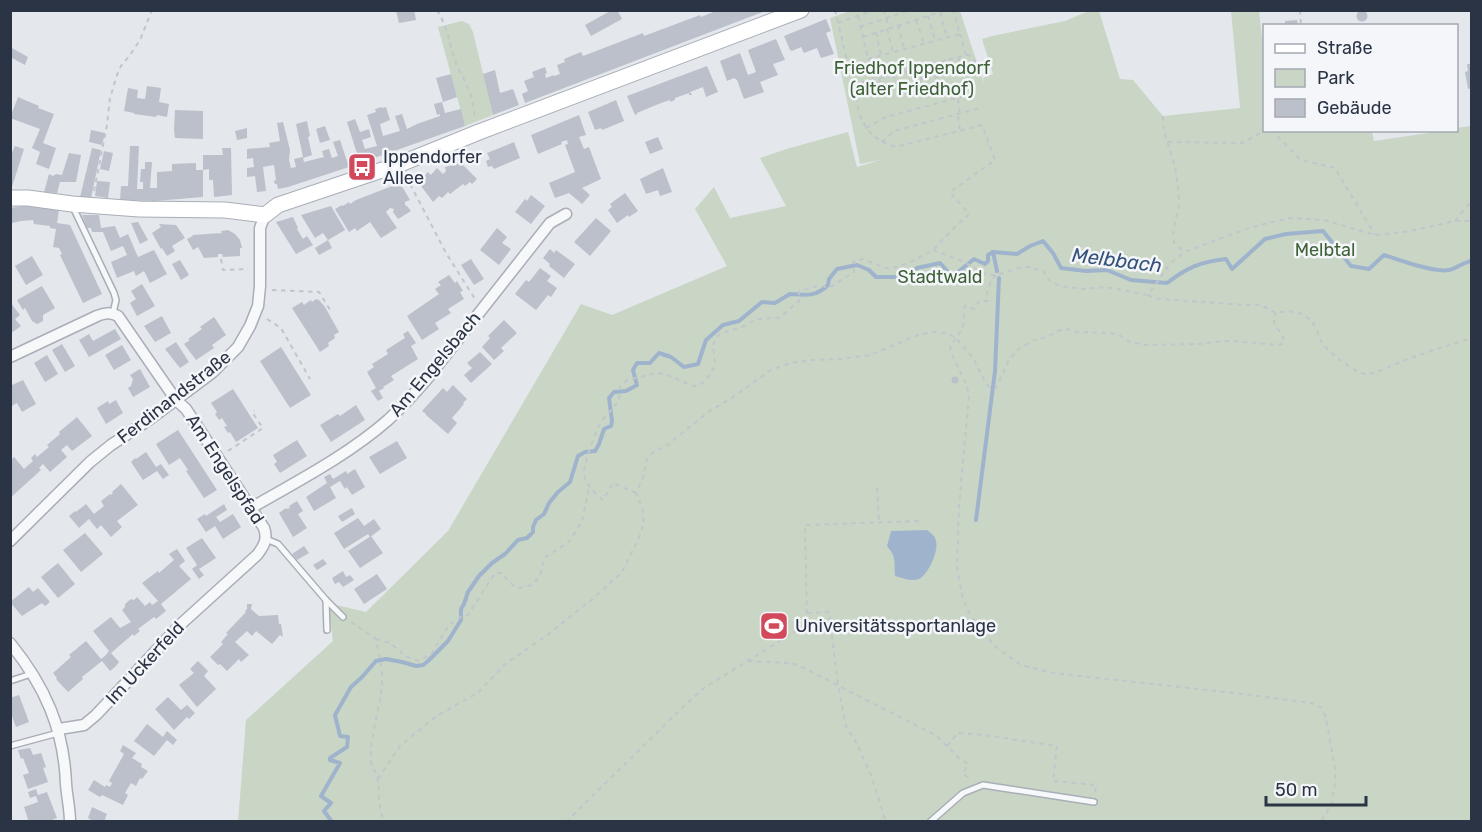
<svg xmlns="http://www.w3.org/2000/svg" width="1482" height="832" font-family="Rubik,sans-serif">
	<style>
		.green { fill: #c9d6c5 }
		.water { fill: #9fb4cc }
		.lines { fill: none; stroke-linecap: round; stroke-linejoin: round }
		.stream { stroke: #9fb4cc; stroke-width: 4 }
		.building { fill: #bbc0ca }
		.lane-casing { stroke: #a9aeb7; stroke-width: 8 }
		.street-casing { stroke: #a9aeb7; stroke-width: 13 }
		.secondary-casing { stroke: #a9aeb7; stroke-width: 17 }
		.path { stroke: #c2c5cb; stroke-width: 2; stroke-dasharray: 4.5 4.5; stroke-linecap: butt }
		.lane { stroke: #f7f8fa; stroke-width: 5 }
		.street { stroke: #f7f8fa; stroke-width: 10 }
		.secondary { stroke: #fff; stroke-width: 15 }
		.labels { text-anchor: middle; stroke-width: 5; stroke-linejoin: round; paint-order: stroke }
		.park-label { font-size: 18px; fill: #3f6138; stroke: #f4f6f9 }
		.poi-label { font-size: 18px; fill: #2b3445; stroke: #f4f6f9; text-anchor: start }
		.street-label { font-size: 18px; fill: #2b3445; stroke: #f4f6f9 }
		.water-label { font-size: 20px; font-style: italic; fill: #34527a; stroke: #f4f6f9 }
	</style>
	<rect width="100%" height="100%" fill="#e4e7ec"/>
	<g class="green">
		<path d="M850 11H960L984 84 983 78 993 74 982 39 992 36 1065 21 1089 11H1099L1120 79 1133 80 1163 116 1240 108 1231 11H1259L1264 57V130L1372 131 1374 141 1442 131 1456 130 1457 128 1471 126V821L238 822 246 720 333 641 328 603 366 612 448 531 581 304 612 315 727 266 695 209 714 187 730 218 786 206 760 158 790 148 848 132 857 167 880 160 860 164 830 18Z"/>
		<path d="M462 21 469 24 473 32 493 115 465 126 438 27Z"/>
	</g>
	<path class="water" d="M927 530C931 533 935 536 936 541 939 551 928 575 919 579 911 582 903 578 895 576 894 562 897 558 887 546L891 531Z"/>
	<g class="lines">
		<g class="stream">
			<path d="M993 252 997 271"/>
			<path d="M976 520 995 371 999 278"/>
			<path d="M332 822 324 811 331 803 321 796 340 763 330 760V758L347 747 348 737 340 736 335 715 351 687 362 677 376 661 386 659 402 662 416 666 423 665 428 661 448 641 461 620V609L464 604 468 592 479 576 492 563 505 554 518 540 527 538 533 532V527L536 520 544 514 549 503 558 492 570 482 578 456 585 452 595 451 599 444 604 429 611 426 612 421 609 398 614 392 626 391 637 385 633 370 637 363H650L659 353 671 357 684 367 698 364 706 340 723 325 739 321 762 302 775 303 790 294C806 295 816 297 828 285L829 279 837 269 857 265 869 270 876 277H905L917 268 940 263 950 274 958 272 974 259 985 264 988 261V255L993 252 1017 254 1030 246 1043 241 1053 253 1061 268 1086 271 1107 270 1131 280 1167 283C1188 267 1200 262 1226 259L1232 269 1265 239 1286 234 1323 231 1351 266 1369 269 1384 255C1399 260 1434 273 1449 270 1458 268 1463 262 1472 261"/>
		</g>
	</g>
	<g class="building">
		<path d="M396 10H414L416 20 399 23Z"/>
		<path d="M612 10H617L622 19 591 36 585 25Z"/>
		<path d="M718 10 765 11 525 103 522 94 528 91 524 81 534 77 532 72 545 67 547 73 545 74 546 78 554 75V76L560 74 557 65 565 62 564 59 581 52 583 56 643 33 644 36 700 15 701 17Z"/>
		<circle cx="1362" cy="16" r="5.5"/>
		<path d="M826 19 831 31 826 33 834 54 821 58 817 48 804 53 801 47 792 51 790 50 784 36Z"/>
		<path d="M1297 20 1298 26H1285V21Z"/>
		<path d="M776 39 785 60 773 64 778 75 760 82 764 92 744 99 737 80 734 78 727 81 720 61 740 53 748 75 756 72 748 50Z"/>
		<path d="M10 47 28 57 25 65 10 57Z"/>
		<path d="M1467 64H1472V88L1468 89 1465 72 1468 71Z"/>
		<path d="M707 66 718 92 706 97 703 87 690 92 692 95H689V93L675 98V100L670 102V100L661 103 637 113V114L635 115 627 96Z"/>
		<path d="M495 70 500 93 513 89 519 105 493 115 483 74Z"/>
		<path d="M451 74 457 97 443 102 436 78Z"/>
		<path d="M147 86 161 88 159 102 169 104 167 117 157 115 156 117 134 114V113L124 111 128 88 138 90 137 98 145 99Z"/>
		<path d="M18 97 39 106 38 108 54 114 43 143 56 148 49 169 36 164 40 152 32 148 40 129 10 118Z"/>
		<path d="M616 100 624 121 602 130 601 128 595 130 588 112Z"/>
		<path d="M442 102 445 113 461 109 465 126 360 163 347 122 355 119 360 132 369 129 371 137 362 140 365 149 377 146 367 115 376 112 375 109 382 107V108L386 107 390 120 380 124 383 136 400 131 395 116 402 114 407 129 417 124 440 116V114L437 115 434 104Z"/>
		<path d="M175 110 203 111V139L175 138 174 130Z"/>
		<path d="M579 115 586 135 579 137 584 149 589 147 601 179 582 188 590 195 582 204 569 193 555 198 549 183 575 172 565 145 568 144 567 140 561 142 562 144 538 154 531 135Z"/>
		<path d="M307 121 310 136 308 137 312 155 303 158 304 162 324 157 322 151 329 149 332 158 338 156 333 142 340 140 349 167 288 187 278 189 277 184H275L274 181 276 180 274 165 263 167 266 191 257 192 255 176 247 177V168L254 167 253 158 247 159V149L270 147 269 143 280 141 277 123 283 122 290 150 289 160 291 168 296 167 294 159 303 157 296 124Z"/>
		<path d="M325 126 330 140 320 143 316 129Z"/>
		<path d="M247 128V138L237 140 235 131Z"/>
		<path d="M91 130 105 133 102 145 89 142Z"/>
		<path d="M658 137 663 149 650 154 645 142Z"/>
		<path d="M514 142 520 158 494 169 492 166 488 167 486 161 490 159 487 153Z"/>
		<path d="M15 146 24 149 11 190 10 157Z"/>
		<path d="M130 146H139L137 189H143V182H140L141 169H145V162H152L150 188H157V172L172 171V164L196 163V170H203V197L155 201 120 200 121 186H128Z"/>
		<path d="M92 148 101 150 91 198 80 197Z"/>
		<path d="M222 148H231L232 195 214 197 213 180H209V169L203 170V155H223Z"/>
		<path d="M104 151 113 153 109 171 100 169Z"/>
		<path d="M69 153 81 155 76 182H60L57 193 44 192 49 174 53 176 56 174 62 175Z"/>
		<path d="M461 163 477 179 472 184 470 182 465 186 463 184 450 194 448 192 442 198 439 196 433 202 418 182 428 172 431 175 437 168 443 174 446 171 445 167Z"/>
		<path d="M663 168 672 192 660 196 658 190 646 194 640 179Z"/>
		<path d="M97 181 110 182 108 198 95 196Z"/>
		<path d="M400 183 410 200 405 202V205L407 206 411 211 398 219 393 212 394 209 390 208 386 212 397 228 381 238 370 222 357 231 355 228 349 232 335 209 342 205 343 206 349 202 350 204 356 200Z"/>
		<path d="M625 193 638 211 629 217 628 215 617 223 608 210 612 207 610 204Z"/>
		<path d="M531 195 545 206 531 224 515 212 525 199 527 201Z"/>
		<path d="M29 205V206L59 210 57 223 70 225 102 294 83 303 60 255 62 254 59 248 53 247 56 229 50 228V226L34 224 33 220 21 221 12 223 10 221V208Z"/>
		<path d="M331 206 345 230 328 240 323 233 315 238 301 215Z"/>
		<path d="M82 215H99L101 228 115 226 120 238 128 234 138 257 154 250 167 274 150 283 144 271 136 276 134 271 117 278 111 262 127 255 123 246 111 251 103 232H92L91 228H87Z"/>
		<path d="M293 217 298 228 297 229 303 239 307 236 313 245 296 254 276 222Z"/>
		<path d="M596 218 611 231 590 256 574 242Z"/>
		<path d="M138 222 148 240 140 244 131 223Z"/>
		<path d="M159 224 176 225 185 238 172 246 175 251 167 256 162 248 161 249 152 233 161 227Z"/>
		<path d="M497 228 507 237 502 243 511 249 499 265 480 250Z"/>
		<path d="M228 230 235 234 240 240 242 248H240V256L223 257 222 254H218V257L204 258 198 247 193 250 187 239 193 236 192 235 222 233 221 231Z"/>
		<path d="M328 240 332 248 319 255 315 248Z"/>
		<path d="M550 249 554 253 556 250 575 264 564 278 549 266 550 264 543 258Z"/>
		<path d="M32 256 43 275 26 285 15 266Z"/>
		<path d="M471 259 484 279 474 285 461 265Z"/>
		<path d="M180 260 189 275 181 280 172 264Z"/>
		<path d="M540 268 551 276 547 281 557 288 551 297 548 295 536 310 515 294 526 280 529 282Z"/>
		<path d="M449 275 455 283 457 281 463 291 460 292 464 299 448 309 451 313 435 323 439 329 422 340 407 316 439 294 435 289 441 285 438 282Z"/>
		<path d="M142 284 155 306 137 316 130 303 136 299 131 291Z"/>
		<path d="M42 286 55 308 43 315V321L37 324 32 321 25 308 23 310 17 300Z"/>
		<path d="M316 299 319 300 325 307 339 332 334 335 335 338 328 343 329 346 320 352 292 308 302 302 304 305 311 300 312 302Z"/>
		<path d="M10 302 20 315 15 319 21 326 10 334Z"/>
		<path d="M162 316 171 333 155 342 144 326Z"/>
		<path d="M214 317 226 335 212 345 214 348 196 360 184 344 190 340 188 339 202 329 200 327Z"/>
		<path d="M504 320 517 333 501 348 504 351 494 360 482 347 490 338 488 336Z"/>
		<path d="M115 329 121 339 89 357 79 340 89 334 93 341Z"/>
		<path d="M408 331 416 343 411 346 418 359 391 376 394 380 383 387 384 388 379 391 383 398 378 401 371 391 376 388 367 372 374 367 372 364 388 354 386 350 405 338 403 334Z"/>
		<path d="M176 342 189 362 180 368 165 349Z"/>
		<path d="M62 344 75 366 65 372 52 350Z"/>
		<path d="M122 345 131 360 114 370 105 355Z"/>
		<path d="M281 347 311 395 290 408 260 361Z"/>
		<path d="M480 352 492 364 471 383 464 375 472 368 467 363Z"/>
		<path d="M47 355 58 374 45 382 34 363Z"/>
		<path d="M140 369 150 387 133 397 128 388 131 386 133 379 130 375Z"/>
		<circle cx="955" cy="380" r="3.5"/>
		<path d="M23 380 36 404 22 412 17 403 10 407V386Z"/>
		<path d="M453 385 467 399 463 403 464 404 452 418 457 423 448 434 426 415V414L422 411 443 388 447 392Z"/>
		<path d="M233 389 258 428 236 442 230 432 228 433 224 427 227 426 222 418 219 420 215 414 217 412 211 403Z"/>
		<path d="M116 400 123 413 106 424 97 408 108 401 109 404Z"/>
		<path d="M356 405 365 420 331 442 320 425 338 414 340 416Z"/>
		<path d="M77 417 92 436 72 451 67 445 61 450 67 457 50 472 43 464 39 468 41 470 10 498V461L14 457 24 469 33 461 31 458 35 454 37 457 49 447 47 445 60 434 59 432Z"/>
		<path d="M178 430 217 490 204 498 186 471 188 470 180 458 169 465 156 444Z"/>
		<path d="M297 440 307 456 280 473 274 464 277 462 273 455Z"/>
		<path d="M397 441 407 458 380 474 369 457Z"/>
		<path d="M146 452 156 467 161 464 169 475 163 479 157 471 143 480 131 462 135 458 136 459Z"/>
		<path d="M355 469 365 487 352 495 347 487 345 489 340 481 330 487 336 498 314 511 306 497 327 483 324 477 330 474 333 479 346 471 347 474Z"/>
		<path d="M121 484 138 505 117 521 122 527 111 537 101 525 97 529 89 519 79 528 69 516 75 511 76 512 86 504 94 514 104 506 101 501 110 494 111 495 113 493 112 492Z"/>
		<path d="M297 501 303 511 298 514 307 528 293 537 279 513 286 508 287 509 290 508 289 506Z"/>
		<path d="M224 504 227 510 216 517 220 522 233 514 241 527 223 539 215 526 206 532 197 519 205 514 206 516Z"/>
		<path d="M352 508 355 514 342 522 338 516Z"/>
		<path d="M358 518 364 526 374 519 381 529 370 537 368 534 344 549 334 533Z"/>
		<path d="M85 533 103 554 81 572 63 550Z"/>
		<path d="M371 536 383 553 360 568 348 551Z"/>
		<path d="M202 538 216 558 199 569 204 575 199 579 192 569 197 565 186 548Z"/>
		<path d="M304 546 309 553 297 560 292 554Z"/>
		<path d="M177 549 185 561 179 566 191 579 161 604 166 611 156 619 154 617 138 629 140 631 134 636 133 634 111 653 119 662 115 667 110 671 102 661 82 677 83 679 68 692 56 679 57 678 53 673 71 657 69 655 86 641 101 659 105 656 109 651 93 631 111 617 120 628 131 622 122 610 125 607V604L131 599 134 600 137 597 145 606 150 602 152 605 158 601 142 583 158 571 159 573 174 560 169 554Z"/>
		<path d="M323 559 327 564 317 570 313 565Z"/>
		<path d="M58 563 75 584 58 598 41 577Z"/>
		<path d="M343 571 346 577 350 575 354 580 343 587 339 582 335 584 332 578Z"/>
		<path d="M377 574 387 589 364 604 354 589Z"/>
		<path d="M29 587 33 592 38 588 50 602 45 606 42 603 22 616 10 602Z"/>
		<path d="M247 604H252L251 609 259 616 278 615 279 624H281L283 637 280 635 272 644 256 631 252 636 247 631 235 642 249 655 241 662 239 659 227 671 220 664 218 665 210 657 223 644 221 642 228 634 226 633 246 612 245 611 247 609Z"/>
		<path d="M198 661 208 671 204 676 216 689 197 707 179 685 194 673 190 669Z"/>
		<path d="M19 695 29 722 16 727 10 711V698Z"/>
		<path d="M168 697 181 710 187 705 195 713 189 719 187 717 174 730 155 709Z"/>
		<path d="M147 724 163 737 167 731 177 740 173 745 167 740 154 756 134 741Z"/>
		<path d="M123 745 136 753 132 758 142 764 141 767 148 771 142 779 140 778 136 786 131 783 125 793 128 795 123 805 102 795 100 797 88 790 94 780 105 787 106 785 110 787 112 783 109 781 124 754 120 751Z"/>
		<path d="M30 748 33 755 41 753 46 767 43 768 48 782 28 789 23 775 29 773 23 758 21 759 18 750Z"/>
		<path d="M36 789 38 795 47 792 57 818 52 820V822H29L24 807 38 802 36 796 30 798 28 792Z"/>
		<path d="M92 807 107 814 104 822H95L88 818Z"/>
	</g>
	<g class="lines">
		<g class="lane-casing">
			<g id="lane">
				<path d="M72 205 114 293 116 300 113 313"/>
				<path d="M266 539 278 544 326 600 343 617"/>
				<path d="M326 600 327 630"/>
				<path d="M10 681 31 674"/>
				<path d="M10 746 58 733"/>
				<path d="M930 822 963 793 983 785 1094 802"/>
			</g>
		</g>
		<g class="street-casing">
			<g id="street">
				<path d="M10 357 97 316C105 313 110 312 118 316L176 400 186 409 264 528C268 539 264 546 257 555L181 624 96 715 84 725 59 729"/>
				<path d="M251 508C298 481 348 455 388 420 402 407 415 393 427 379L550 223 566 214"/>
				<path d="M10 541 90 462 111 445 150 419 213 372 238 347 250 326 258 306 260 286V228L265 215"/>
				<path d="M10 643C45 686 64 729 66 784 67 797 70 809 70 822"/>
			</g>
		</g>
		<g class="secondary-casing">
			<path id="secondary" d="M10 198H28L72 204 139 209 225 210 265 215 278 205 400 164 479 132 801 10"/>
		</g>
		<g class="path">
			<path d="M437 10C447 26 449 42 455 60 458 70 465 80 469 90 473 99 473 108 475 117"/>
			<path d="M884 10 889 28"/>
			<path d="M1300 10 1301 26"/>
			<path d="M940 12 947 38"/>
			<path d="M858 16 873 80 966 55 960 34"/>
			<path d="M928 16 935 40"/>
			<path d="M916 20 924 43"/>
			<path d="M838 23 873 10"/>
			<path d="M898 25 904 49"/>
			<path d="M860 27 910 10"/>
			<path d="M887 29 893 52"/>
			<path d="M876 32 881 55"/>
			<path d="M863 37 946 10"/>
			<path d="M958 57 962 71"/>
			<path d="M868 59 960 34 953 10"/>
			<path d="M945 60 950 74"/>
			<path d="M933 63 936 78"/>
			<path d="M919 67 922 82"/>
			<path d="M906 71 910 85"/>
			<path d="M893 74 896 89"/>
			<path d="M879 78 882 92"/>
			<path d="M867 81 870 96"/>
			<path d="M853 84 873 80"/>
			<path d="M856 98 973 68 975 66C975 60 973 55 966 55"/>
			<path d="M958 99 960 114"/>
			<path d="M958 116 960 131"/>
			<path d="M1163 116C1162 134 1171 149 1175 167 1177 177 1178 189 1179 200 1179 213 1171 230 1174 242 1176 246 1181 249 1184 252"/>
			<path d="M866 128 886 117 976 93"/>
			<path d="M1271 130 1301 160 1335 168 1375 235"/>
			<path d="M882 142 894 131 980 108"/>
			<path d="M1168 142 1242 143 1266 130"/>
			<path d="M406 176 446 253 475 299"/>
			<path d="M94 191 107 125 110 98 117 75 121 66 130 55 140 40 152 10"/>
			<path d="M1455 221 1469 204 1472 197"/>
			<path d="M933 250 962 261 987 275H996L1019 268 1029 267 1043 271 1050 281 1060 286 1084 289 1106 287 1148 295 1170 264 1184 252 1252 227 1289 218 1324 220 1375 235 1411 231 1455 221H1472"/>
			<path d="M221 259 223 270 248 269"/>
			<path d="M996 275C989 284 986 290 987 301H979L974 309 965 306C963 312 965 315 964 321 963 333 952 339 950 350L966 384 969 396 959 506 957 567 962 595 968 611 978 627 996 647 1021 665 1053 673 1235 693 1312 703 1322 708 1326 718 1335 769V784L1331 805 1321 822"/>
			<path d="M272 290 319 292 332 313"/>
			<path d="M1148 295 1154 298 1161 299 1246 305H1261L1276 313C1292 309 1307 312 1316 328 1318 332 1319 337 1321 341 1326 351 1354 372 1365 374 1375 375 1395 364 1405 360 1427 352 1449 345 1472 338"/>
			<path d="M267 319 281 328 310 379"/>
			<path d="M228 451 263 428 252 412 254 411"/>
			<path d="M877 488 879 522"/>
			<path d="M636 493 613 483 603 500C595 493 586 486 584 474 583 466 596 430 601 422 610 409 622 404 620 387L627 380 657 373 665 374 693 386 700 385 711 374 715 364 713 345 716 337 722 333 742 327 757 319 779 318 799 301V291C810 289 819 283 829 288L854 272 853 262 862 259 889 269 909 263 933 250 952 230 969 214 950 192 995 160 982 125 896 147C877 141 868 134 860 116L835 10"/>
			<path d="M807 613 829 612 838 685 846 726 857 744 871 775 886 822"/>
			<path d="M351 622 376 639C379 654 383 670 382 685 380 710 370 734 371 759 371 767 377 773 378 781 380 797 377 807 385 822"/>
			<path d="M376 639 390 643 407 657 419 661 432 653 449 625 461 617 468 615 495 573H501C506 578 512 586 519 588 522 588 526 587 529 586 540 581 542 569 544 558L570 541 582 521 589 488"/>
			<path d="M748 661 790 663 798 665 937 736 958 757 968 764 963 774 971 779"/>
			<path d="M947 746 958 733 984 735 1057 746 1053 781 1096 785 1095 794"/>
			<path d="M378 779 400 746 435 717 479 692 505 664 546 636 595 597 622 572 639 538 644 523 642 507 636 493 643 478 647 458 656 450 665 447 707 413 733 397 771 370 790 363 812 360 840 359 870 355 918 335 932 332 946 333 956 338 974 359 986 384 990 387 996 388 1008 362 1016 351 1032 341 1049 336 1060 330 1067 329 1076 332 1111 333 1119 335 1130 342 1146 345 1200 344 1213 342 1231 341 1279 345 1284 343C1284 329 1269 328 1276 313"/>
			<path d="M566 822 684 706 704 688 807 624 805 525 919 521"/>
		</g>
		<use href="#lane" class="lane"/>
		<use href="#street" class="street"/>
		<use href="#secondary" class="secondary"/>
	</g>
	<defs>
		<g id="bus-square" transform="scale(1.5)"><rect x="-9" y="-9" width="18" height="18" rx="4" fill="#d1495b" stroke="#f4f6f9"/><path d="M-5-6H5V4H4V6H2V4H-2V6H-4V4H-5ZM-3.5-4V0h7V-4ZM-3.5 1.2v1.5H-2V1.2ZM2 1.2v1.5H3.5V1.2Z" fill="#fff"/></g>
		<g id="stadium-square" transform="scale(1.5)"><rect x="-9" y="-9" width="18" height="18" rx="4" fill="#d1495b" stroke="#f4f6f9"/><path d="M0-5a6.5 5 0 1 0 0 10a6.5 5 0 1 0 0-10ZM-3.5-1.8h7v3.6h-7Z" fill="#fff"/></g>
	</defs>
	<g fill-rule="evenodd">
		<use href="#bus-square" x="362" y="167"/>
		<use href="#stadium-square" x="774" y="626"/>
	</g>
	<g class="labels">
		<g class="park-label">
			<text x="912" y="74">Friedhof Ippendorf<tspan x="912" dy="21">(alter Friedhof)</tspan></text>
			<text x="1325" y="256">Melbtal</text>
			<text x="940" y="283">Stadtwald</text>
		</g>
		<g class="poi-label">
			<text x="383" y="163">Ippendorfer<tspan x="383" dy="21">Allee</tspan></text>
			<text x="795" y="632">Universitätssportanlage</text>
		</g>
		<g class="street-label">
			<text transform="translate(435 364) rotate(-50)" y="6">Am Engelsbach</text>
			<text transform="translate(174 397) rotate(-38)" y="6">Ferdinandstraße</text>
			<text transform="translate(225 469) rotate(57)" y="6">Am Engelspfad</text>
			<text transform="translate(145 663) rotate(-47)" y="6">Im Uckerfeld</text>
		</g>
		<g class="water-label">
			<text transform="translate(1117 260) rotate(7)" y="7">Melbbach</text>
		</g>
	</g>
	<rect width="1482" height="832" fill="none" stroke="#2b3445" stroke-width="24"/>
	<rect x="1263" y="24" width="195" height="108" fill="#f4f6f9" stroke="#a4a8b1" stroke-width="1.5"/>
	<rect x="1275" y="44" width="30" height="9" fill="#ffffff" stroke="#a4a8b1" stroke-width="1.5"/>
	<text x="1317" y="54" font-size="18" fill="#2b3445">Straße</text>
	<rect x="1275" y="69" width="30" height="18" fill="#c9d6c5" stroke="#a4a8b1" stroke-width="1.5"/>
	<text x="1317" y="84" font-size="18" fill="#2b3445">Park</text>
	<rect x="1275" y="99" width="30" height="18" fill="#bbc0ca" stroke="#a4a8b1" stroke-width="1.5"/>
	<text x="1317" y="114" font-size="18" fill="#2b3445">Gebäude</text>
	<path d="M1266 796v9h100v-9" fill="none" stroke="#2b3445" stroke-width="3"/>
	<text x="1275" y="796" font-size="18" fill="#2b3445" stroke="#f4f6f9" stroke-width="4.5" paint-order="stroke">50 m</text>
</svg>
